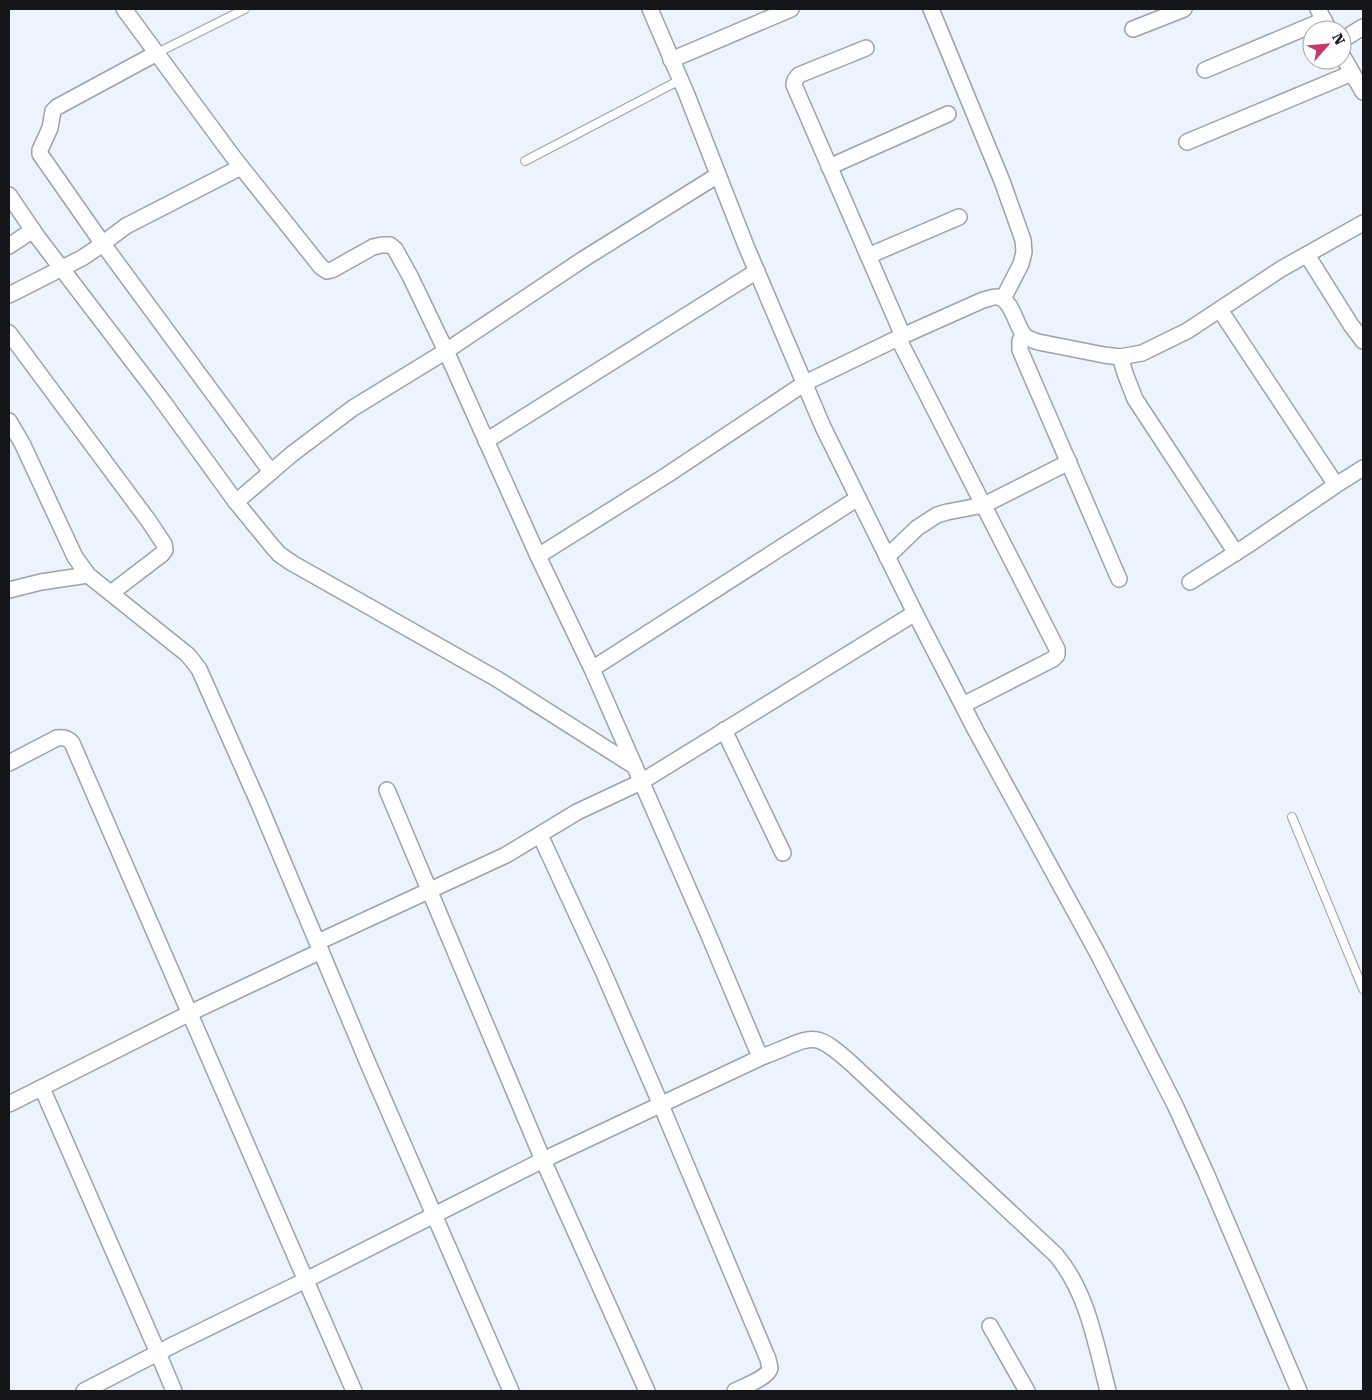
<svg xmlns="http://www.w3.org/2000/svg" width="1372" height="1400" font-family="'Roboto Serif',serif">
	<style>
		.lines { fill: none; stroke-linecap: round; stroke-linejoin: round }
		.lane-casing { stroke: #9ca1aa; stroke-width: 10 }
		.street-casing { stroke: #9ca1aa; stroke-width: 18 }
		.lane { stroke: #fff; stroke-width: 8 }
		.street { stroke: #fff; stroke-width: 15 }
	</style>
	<rect width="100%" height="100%" fill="#edf3fc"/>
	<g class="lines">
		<g class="lane-casing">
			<g id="lane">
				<path d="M157 53 245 9"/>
				<path d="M525 161 680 80"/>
				<path d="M1292 817 1363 989"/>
			</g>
		</g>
		<g class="street-casing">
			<g id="street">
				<path d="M124 9 234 158 321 267 327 271 332 270 373 247 382 245H390L395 249 410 276 446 351 538 556 592 669 707 931 758 1052 764 1056 767 1055C814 1037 812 1028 853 1065L1056 1255C1088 1293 1096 1345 1108 1391"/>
				<path d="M650 9 687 95 746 246 823 427 915 613 976 731 1098 954 1175 1105 1206 1173 1299 1391"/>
				<path d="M931 9 1002 181 1023 240 1024 252 1021 264 1003 299"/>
				<path d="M1318 9 1329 30"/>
				<path d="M1133 29 1184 9"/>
				<path d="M1342 40 1363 27"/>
				<path d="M866 48 799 75 795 80 794 85 903 336"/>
				<path d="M157 53 57 107 53 111 50 128 40 150V154L103 244 271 472"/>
				<path d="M1342 55 1363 92"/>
				<path d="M671 60 791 9"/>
				<path d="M1205 70 1324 20"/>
				<path d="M1187 142 1352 73"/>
				<path d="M829 167 948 114"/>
				<path d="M9 195 36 235 159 396 236 502 272 546 279 554 292 563 497 679 634 766"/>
				<path d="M9 246 33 230"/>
				<path d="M1307 255 1351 325 1363 341"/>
				<path d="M868 256 959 217"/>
				<path d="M9 295 82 258 94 250 126 226 241 167"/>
				<path d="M1220 310 1336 485"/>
				<path d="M9 333 148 520 164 544 165 550 162 554 111 593"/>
				<path d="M1023 334 1020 341V350L1119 579"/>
				<path d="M898 338 1057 649V655L1053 659 963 705"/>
				<path d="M1120 357 1126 376 1135 399 1236 553"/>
				<path d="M9 421 22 443 75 557 88 575 188 655 199 669 259 804 370 1068 511 1391"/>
				<path d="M486 441 757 271"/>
				<path d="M236 502 292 454 353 408 446 351 582 260 718 175"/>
				<path d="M538 556 667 475 805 383 898 338 983 300C988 299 994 296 998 297 1012 299 1016 326 1024 335 1028 339 1033 340 1038 342L1104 355 1120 357 1142 353 1187 331 1281 269 1363 223"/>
				<path d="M887 557 917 528 937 515 947 512 984 505 1069 462"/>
				<path d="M1190 582 1248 545 1336 485 1363 468"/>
				<path d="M9 590 41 582 88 575"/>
				<path d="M592 669 858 498"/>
				<path d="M724 730 783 853"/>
				<path d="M9 763 57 738C64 737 68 738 72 743L354 1391"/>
				<path d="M387 790 543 1160 647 1391"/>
				<path d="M540 835 602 969 661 1105 768 1359C768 1360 770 1367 770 1368 769 1377 743 1387 735 1391"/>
				<path d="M318 942 506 855 577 812 641 782 915 613"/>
				<path d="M42 1088 158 1353 174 1391"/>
				<path d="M9 1104 190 1013 321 951"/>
				<path d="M990 1326 1027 1391"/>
				<path d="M84 1391 175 1344 302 1282 543 1160 764 1056"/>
			</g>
		</g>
		<use href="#lane" class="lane"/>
		<use href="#street" class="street"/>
	</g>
	<rect width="1372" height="1400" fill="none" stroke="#141619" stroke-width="20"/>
	<g transform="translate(1327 45) rotate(63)"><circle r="24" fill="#ffffff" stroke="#a1a2a3"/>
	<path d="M0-4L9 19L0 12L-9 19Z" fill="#c6396a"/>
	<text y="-8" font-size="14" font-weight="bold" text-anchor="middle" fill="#141619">N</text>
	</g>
</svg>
